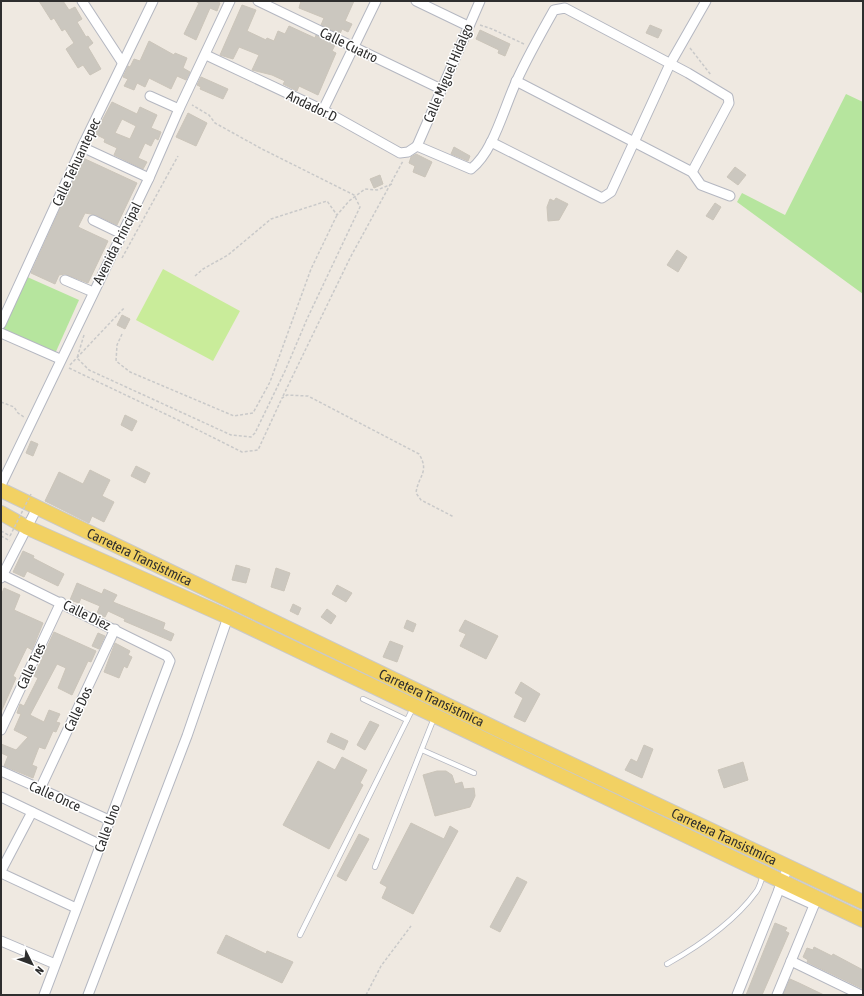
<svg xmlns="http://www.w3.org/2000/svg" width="864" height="996" font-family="'Asap Condensed',sans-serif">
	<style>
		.green { fill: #b6e59e }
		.pitch { fill: #c9ec9a }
		.building { fill: #cbc7bf; stroke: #cbc5ba; fill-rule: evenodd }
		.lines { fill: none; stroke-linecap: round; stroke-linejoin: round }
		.service-casing { stroke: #b4b7c1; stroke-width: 6 }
		.minor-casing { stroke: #b4b7c1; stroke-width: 11 }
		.primary-casing { stroke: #c9c9c9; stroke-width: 16 }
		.path { stroke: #c9c9c9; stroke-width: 1.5; stroke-dasharray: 3 2; stroke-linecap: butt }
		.service { stroke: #fff; stroke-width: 4.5 }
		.minor { stroke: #fff; stroke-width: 9 }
		.primary { stroke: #f2d163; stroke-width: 14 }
		.path-bridge { stroke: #c9c9c9; stroke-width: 1.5; stroke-dasharray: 3 2; stroke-linecap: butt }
		.labels { text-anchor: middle; stroke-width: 3; stroke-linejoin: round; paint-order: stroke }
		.street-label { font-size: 14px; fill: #2e2e2e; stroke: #fff }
	</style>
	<rect width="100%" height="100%" fill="#efe9e1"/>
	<g class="green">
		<path d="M846 94 863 102V294L737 202 742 193 785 215Z"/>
		<path d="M25 276 79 300 54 356 1 332V328Z"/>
	</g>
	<path class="pitch" d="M163 269 240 311 213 361 136 320Z"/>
	<g class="building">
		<path d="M39 1H63L69 10 75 7 82 19 77 22 86 37 88 36 93 43 88 47 101 69 90 75 83 65 78 68 66 49 74 43 65 29 62 31 54 18 51 20Z"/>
		<path d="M195 1H216L220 3 217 11 210 8 196 40 184 34 199 3Z"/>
		<path d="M301 1H354L345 21 352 24 348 32 342 29 340 34 321 25 324 18 299 8Z"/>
		<path d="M242 5 256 10 247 31 266 40 267 38 274 41 278 31 285 34 289 26 315 38 316 35 335 45 332 51 336 53 318 95 299 86 297 91 283 84 285 81 272 75 252 70 259 55 239 47 233 59 220 55Z"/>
		<path d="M650 25 662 30 658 38 646 33Z"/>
		<path d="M480 30 510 44 505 56 498 53 499 50 476 39Z"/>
		<path d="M149 41 174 55 175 53 187 58 183 68 190 72 186 80 177 76 171 89 149 78 145 87 137 83 134 90 124 86 128 79 123 77 128 66 130 67 134 59 140 61Z"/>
		<path d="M201 77 228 89 223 99 200 89 201 87 197 85Z"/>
		<path d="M112 102 137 114 140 107 157 115 151 128 161 132 158 140 155 138 151 146 145 143 138 158 147 162 143 169 114 155 117 148 104 142 105 139 95 134ZM122 119 136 126 130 139 115 133Z"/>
		<path d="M188 113 207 123 196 146 176 137Z"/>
		<path d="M454 147 470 156 468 161 451 154Z"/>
		<path d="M416 154 432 162 425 177 413 172 415 166 409 163 411 157Z"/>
		<path d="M83 158 137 183 117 225 96 215 85 213 78 227 108 241 88 283 65 274 59 275 55 284 31 273Z"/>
		<path d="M735 167 746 175 738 185 727 177Z"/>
		<path d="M380 175 383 184 374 188 370 179Z"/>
		<path d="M556 198 568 204 559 220 548 221 547 207 550 199 554 201Z"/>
		<path d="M715 203 721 207 713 220 706 216Z"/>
		<path d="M677 250 687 257 678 272 667 265Z"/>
		<path d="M122 315 130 319 125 329 117 325Z"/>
		<path d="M125 415 137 421 132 431 121 425Z"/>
		<path d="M31 441 38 444 33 456 26 453Z"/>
		<path d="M136 466 150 473 145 483 131 476Z"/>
		<path d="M90 470 110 480 102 496 114 502 104 522 92 516 89 523 45 501 59 472 83 484Z"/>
		<path d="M23 551 34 556 33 558 64 574 58 586 27 571 24 577 13 572Z"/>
		<path d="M236 565 250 569 246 583 232 580Z"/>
		<path d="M276 568 290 573 284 591 271 587Z"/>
		<path d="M77 583 102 594 104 589 117 595 113 602 165 623 163 629 174 634 171 641 124 621 125 619 108 611 105 617 97 613 100 606 81 598 79 603 70 600Z"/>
		<path d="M337 585 352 593 346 602 332 594Z"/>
		<path d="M4 588 20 595 14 610 43 623 32 650 27 647 13 676 16 678 1 712V596Z"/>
		<path d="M293 604 301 608 298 615 290 611Z"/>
		<path d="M327 609 336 616 331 624 321 617Z"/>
		<path d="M407 620 416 624 413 632 404 628Z"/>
		<path d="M465 620 498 636 486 659 460 646 466 634 459 631Z"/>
		<path d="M54 632 96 651 91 662 88 661 72 695 58 688 66 668 57 664 30 715 44 722 49 710 60 714 56 722 60 723 56 732 53 731 45 749 39 747 32 765 37 767 33 778 4 766 8 756 1 753V744L16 750 28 737 14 730 21 714 17 713 20 704 24 706 38 678 34 676Z"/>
		<path d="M98 633 105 636 99 649 92 646Z"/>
		<path d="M390 641 403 646 397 662 383 657Z"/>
		<path d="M115 643 130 651 128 655 132 657 127 668 124 666 119 678 104 672Z"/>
		<path d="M521 682 540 694 525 722 514 717 523 698 515 693Z"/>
		<path d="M370 721 379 725 365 750 357 745Z"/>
		<path d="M331 733 348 741 344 750 327 742Z"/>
		<path d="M644 745 653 749 642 778 625 770 631 759 637 762Z"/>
		<path d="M342 757 367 770 360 783 363 785 329 849 283 825 318 761 335 770Z"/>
		<path d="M743 762 748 780 724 788 718 770Z"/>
		<path d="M437 771H446L452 775 455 784 462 782 464 789 474 788 475 796 470 807 435 816 423 775Z"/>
		<path d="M411 823 444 839 450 826 458 831 413 914 382 898 387 887 380 883Z"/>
		<path d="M359 834 369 839 346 881 337 876Z"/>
		<path d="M517 877 527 882 500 932 490 927Z"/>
		<path d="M775 923 787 928 785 931 789 933 762 995H746Z"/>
		<path d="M226 935 266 954 267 951 293 962 282 983 217 953Z"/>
		<path d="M814 947 832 956 833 954 863 970V989L807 962 808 960 803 957 807 948 813 950Z"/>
		<path d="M790 979 799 983 824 995H783Z"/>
	</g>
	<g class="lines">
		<g class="service-casing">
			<g id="service">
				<path d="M363 699 407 720"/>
				<path d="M422 750 474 773"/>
				<path d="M375 867 434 718"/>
				<path d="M300 935 413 708"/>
				<path d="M667 964C699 946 734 922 756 892 760 887 761 880 763 875"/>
			</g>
		</g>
		<g class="minor-casing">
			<g id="minor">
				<path d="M82 1 122 62"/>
				<path d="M258 1 441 89"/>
				<path d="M416 1 468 26"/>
				<path d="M206 55 323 110 400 153 408 152 417 146"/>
				<path d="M516 81 692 172 701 185 730 196"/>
				<path d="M150 96 179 109"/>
				<path d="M323 110 376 1"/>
				<path d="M491 142 602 198 611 192 670 64 706 1"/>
				<path d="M417 146 471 169C494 151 504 107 517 80 528 56 541 33 554 10L565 8 688 73 728 97 729 103 692 172"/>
				<path d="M417 146 480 1"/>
				<path d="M82 147 149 178"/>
				<path d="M93 220 122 234"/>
				<path d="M65 280 93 292"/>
				<path d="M1 324 82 147 153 1"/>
				<path d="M1 333 60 359"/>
				<path d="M1 485 149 178 179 109 230 1"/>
				<path d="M1 574 167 656 170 661 44 995"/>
				<path d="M1 578 37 508"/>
				<path d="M1 730 61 602"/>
				<path d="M1 771 109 820"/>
				<path d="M40 789 115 629"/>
				<path d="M1 797 101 845"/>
				<path d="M1 871 32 812"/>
				<path d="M1 873 76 908"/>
				<path d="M779 889 814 905"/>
				<path d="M1 941 55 964"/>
				<path d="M791 961 861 995"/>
				<path d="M88 995 187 736 228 617"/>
				<path d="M737 995 788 867"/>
				<path d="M777 995 817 898"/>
			</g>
		</g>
		<g class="primary-casing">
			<g id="primary">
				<path id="s1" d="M1 490 509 735 863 902"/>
				<path d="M1 513 26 527 228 617 863 920"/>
			</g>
		</g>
		<g class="path">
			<path d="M480 25 492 29 524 44"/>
			<path d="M690 48 711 75"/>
			<path d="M122 258 178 156"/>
			<path d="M195 276 203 269 228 255 271 219 327 201 337 215 349 201 365 189 377 190 392 184"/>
			<path d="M122 334 117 345 116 361 130 372 234 416 253 413 270 382 311 269 337 215"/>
			<path d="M84 335 77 358 89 370 231 435 251 437 255 433 285 371 307 319 360 207 354 195 262 149 215 123 209 115 192 105"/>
			<path d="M70 365 125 307"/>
			<path d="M69 368 178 420 242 452 258 450 282 398 287 395 308 396 419 454C430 472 418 476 416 493L421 500 454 517"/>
			<path d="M283 396 350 258 403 161"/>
			<path d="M1 402 14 407 18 413 24 417"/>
			<path d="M1 531 10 536"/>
			<path d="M1 536 10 541"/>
			<path d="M366 995 381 966 411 926"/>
		</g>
		<use href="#service" class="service"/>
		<use href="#minor" class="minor"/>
		<use href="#primary" class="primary"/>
		<path class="path-bridge" d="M10 536 31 494"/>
	</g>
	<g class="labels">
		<g class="street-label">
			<text transform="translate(349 45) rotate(26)" y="5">Calle Cuatro</text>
			<text transform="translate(448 73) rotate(-67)" y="5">Calle Miguel Hidalgo</text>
			<text transform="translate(312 106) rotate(26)" y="5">Andador D</text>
			<text transform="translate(76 162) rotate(-65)" y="5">Calle Tehuantepec</text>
			<text transform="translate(117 243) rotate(-63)" y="5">Avenida Principal</text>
			<text dy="5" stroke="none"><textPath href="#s1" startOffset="154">Carretera Transistmica</textPath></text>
			<text transform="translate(87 615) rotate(26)" y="5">Calle Diez</text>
			<text transform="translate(31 666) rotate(-65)" y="5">Calle Tres</text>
			<text dy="5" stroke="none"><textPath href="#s1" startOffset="478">Carretera Transistmica</textPath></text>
			<text transform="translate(78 709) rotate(-65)" y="5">Calle Dos</text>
			<text transform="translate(55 796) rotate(24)" y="5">Calle Once</text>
			<text transform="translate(107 828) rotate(-70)" y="5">Calle Uno</text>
			<text dy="5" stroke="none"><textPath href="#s1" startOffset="802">Carretera Transistmica</textPath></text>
		</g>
	</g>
	<rect width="864" height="996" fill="none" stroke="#2e2e2e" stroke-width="4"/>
	<g transform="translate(32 964) rotate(132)" stroke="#ffffff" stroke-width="3" paint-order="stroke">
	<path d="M0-3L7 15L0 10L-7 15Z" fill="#2e2e2e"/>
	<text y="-6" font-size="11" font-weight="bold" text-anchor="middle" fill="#2e2e2e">N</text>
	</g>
</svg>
